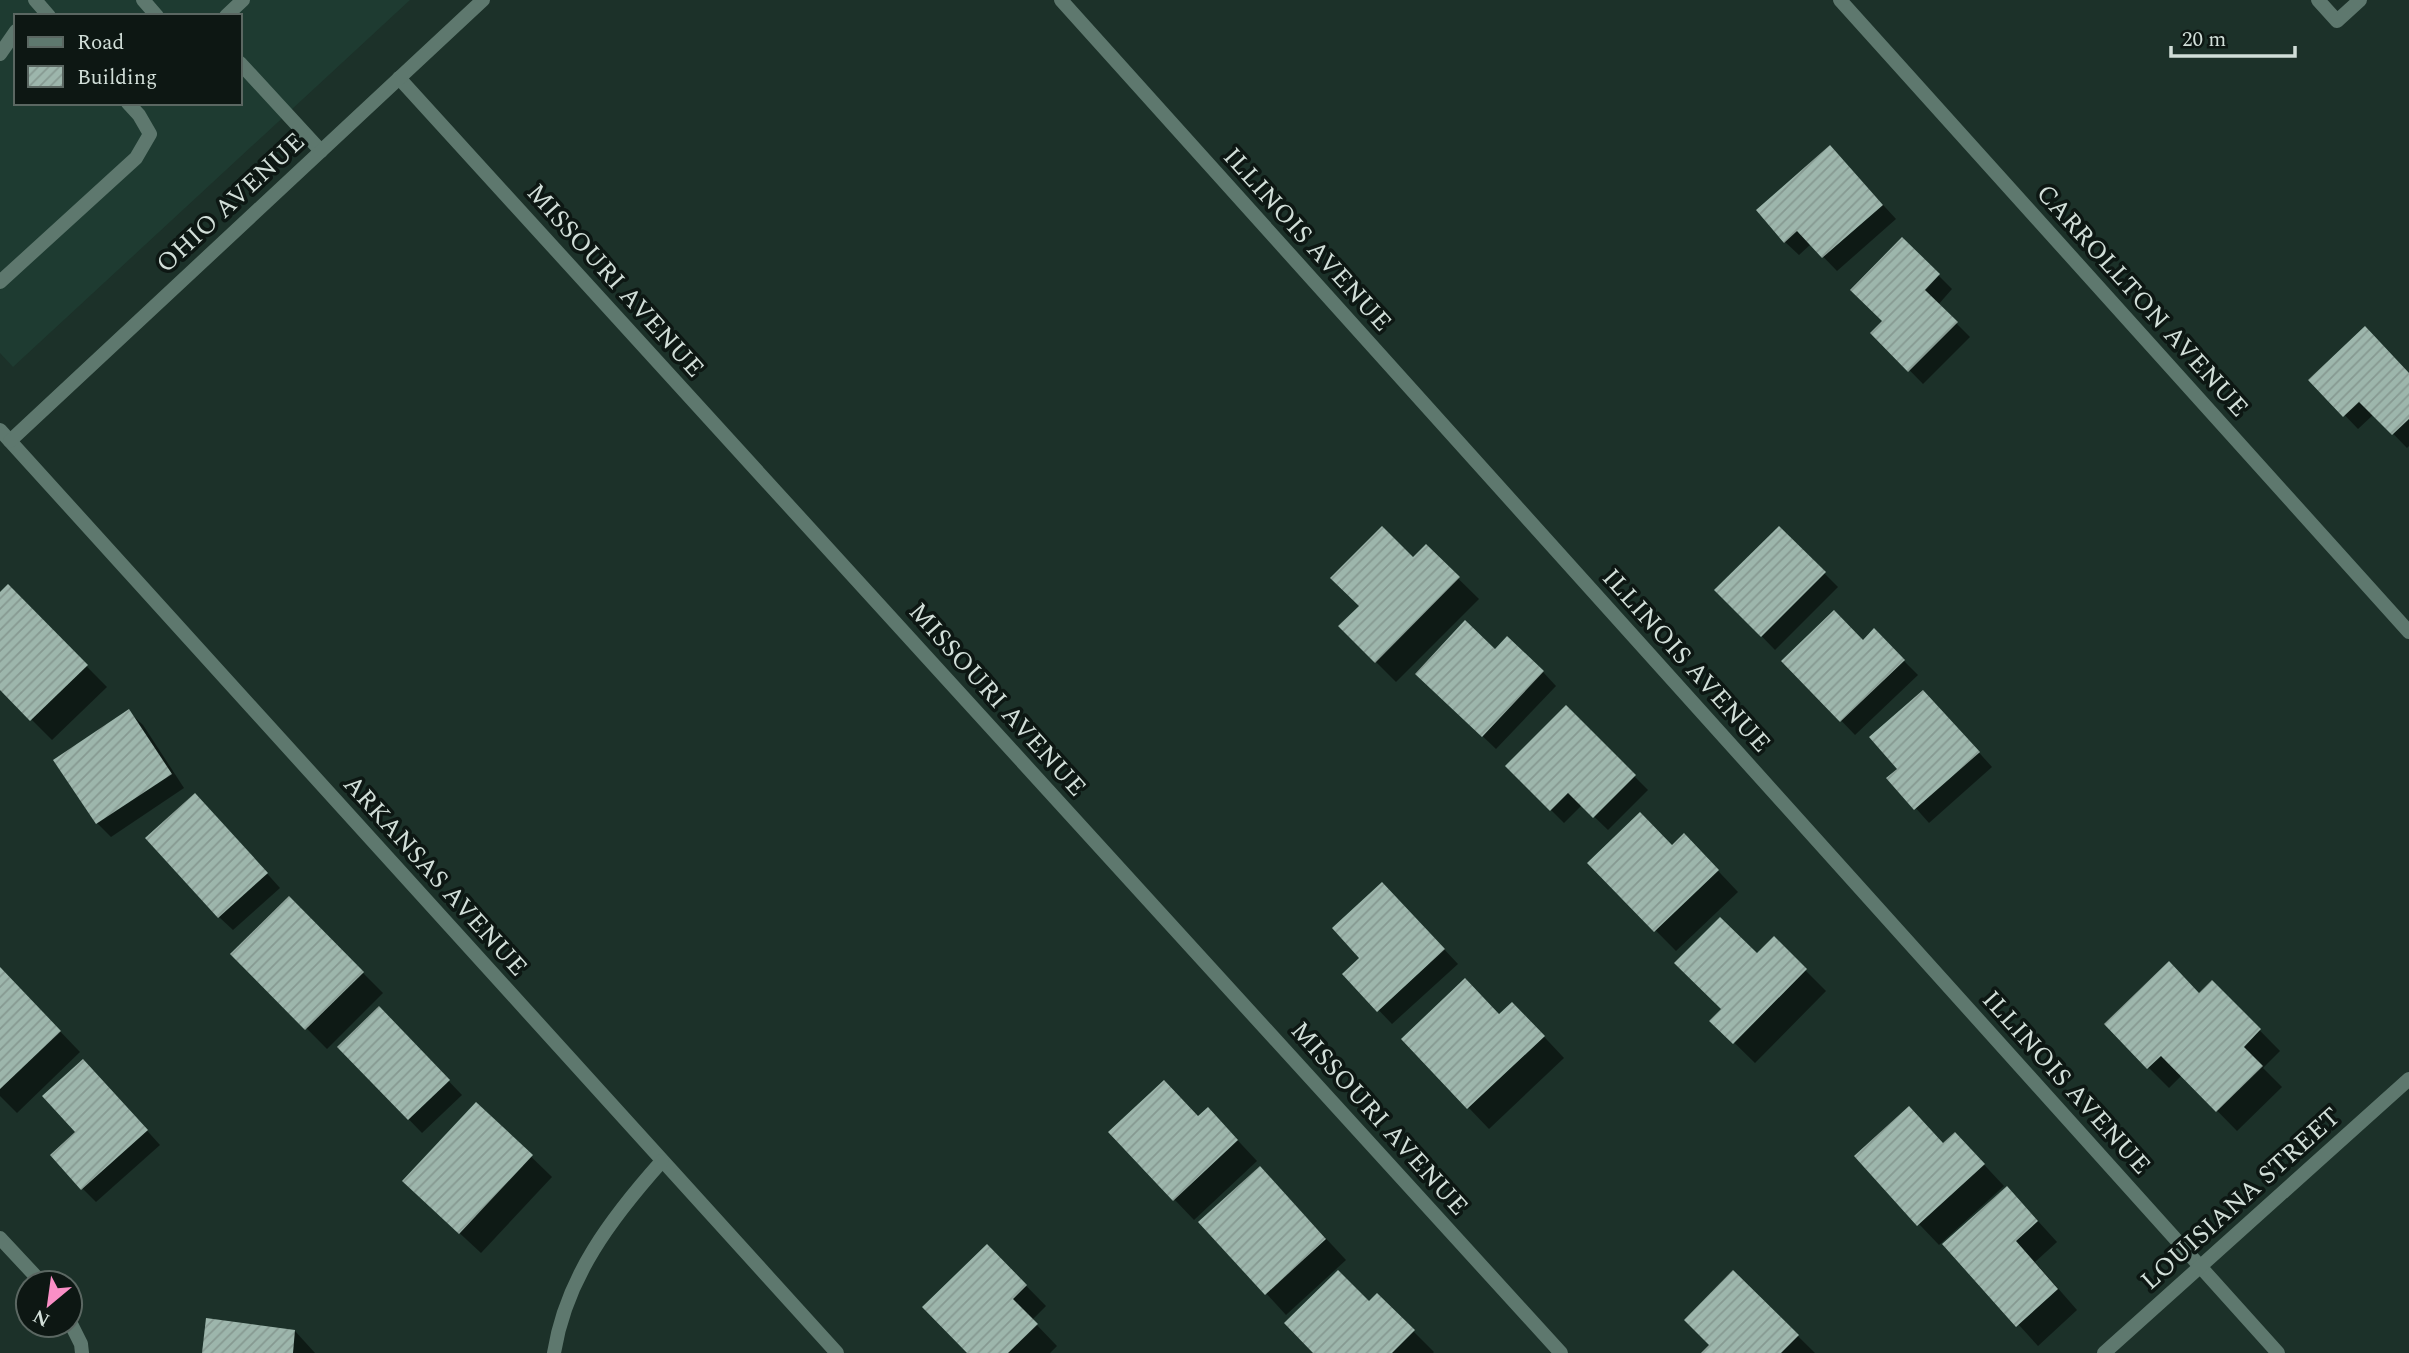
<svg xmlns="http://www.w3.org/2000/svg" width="2409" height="1353" font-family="Spectral,serif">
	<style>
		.built { fill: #1e3b31; fill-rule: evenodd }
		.shadow { fill: #0007 }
		.building { fill: url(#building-hatch) }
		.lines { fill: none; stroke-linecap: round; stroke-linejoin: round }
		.lane { stroke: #5e786e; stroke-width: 14 }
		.street { stroke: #5e786e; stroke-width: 14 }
		.labels { text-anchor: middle; stroke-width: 7; stroke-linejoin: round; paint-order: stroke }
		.street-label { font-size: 26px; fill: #d1ded8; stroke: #0d1713 }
	</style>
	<defs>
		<pattern id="building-hatch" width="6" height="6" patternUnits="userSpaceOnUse" patternTransform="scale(1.75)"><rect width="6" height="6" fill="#9db6ac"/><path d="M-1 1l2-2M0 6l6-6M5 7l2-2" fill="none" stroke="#869991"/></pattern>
	</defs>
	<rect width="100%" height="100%" fill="#1c3129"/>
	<path class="built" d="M0 0H410L13 367 0 353ZM16 16H240V103H16Z"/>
	<g class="shadow">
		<path d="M1830 147 1896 219 1837 271 1811 244 1799 255 1785 242Z"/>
		<path d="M1902 239 1952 289 1938 305 1970 337 1923 384 1873 333 1884 321Z"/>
		<path d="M2409 375V446L2407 448 2374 414 2358 429 2311 380Z"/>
		<path d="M1779 528 1838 587 1775 650 1717 590Z"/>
		<path d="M1426 547 1479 599 1396 682 1340 626Z"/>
		<path d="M8 587 107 687 52 740 0 688V595Z"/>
		<path d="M1874 631 1918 675 1855 735 1784 661 1863 642Z"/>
		<path d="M1496 651 1543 672 1556 686 1496 749 1431 687Z"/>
		<path d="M1937 706 1992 767 1929 823 1889 778 1900 769Z"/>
		<path d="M1566 708 1648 790 1608 830 1582 805 1564 823 1507 766Z"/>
		<path d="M129 712 143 725 184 788 111 837 97 823Z"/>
		<path d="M209 809 280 888 233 930 219 917Z"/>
		<path d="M1704 856 1738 892 1676 951 1589 863Z"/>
		<path d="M1396 898 1458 964 1392 1024 1344 974 1362 958Z"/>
		<path d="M289 899 383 993 327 1049 233 954Z"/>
		<path d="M1774 939 1826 991 1755 1063 1712 1021 1724 1009 1757 956Z"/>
		<path d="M0 969 80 1052 17 1113 0 1096Z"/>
		<path d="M2212 982 2280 1051 2263 1068 2282 1087 2237 1131 2182 1075 2169 1088 2106 1025 2200 995Z"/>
		<path d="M1500 1016 1533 1025 1564 1058 1489 1129 1403 1039Z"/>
		<path d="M393 1023 462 1095 422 1133 339 1047Z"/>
		<path d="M97 1075 160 1145 96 1202 83 1189 78 1132Z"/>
		<path d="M477 1104 552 1177 481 1253 425 1201Z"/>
		<path d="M1198 1118 1228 1130 1257 1161 1194 1220 1174 1199Z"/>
		<path d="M1944 1144 1975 1155 2004 1186 1939 1245 1919 1224Z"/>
		<path d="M1280 1189 1346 1260 1286 1315 1201 1222Z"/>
		<path d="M2027 1209 2057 1242 2035 1262 2077 1310 2038 1346 1945 1244Z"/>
		<path d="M987 1246 1046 1306 1032 1320 1057 1346 1050 1353H969Z"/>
		<path d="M1733 1272 1815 1353H1704L1712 1345Z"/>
		<path d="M1377 1295 1434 1352 1433 1353H1316Z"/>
		<path d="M295 1331 315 1353H204Z"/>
	</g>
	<g class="building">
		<path d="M1830 145 1883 205 1822 258 1797 231 1784 243 1756 210Z"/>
		<path d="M1902 237 1940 274 1925 290 1958 322 1908 372 1870 333 1882 321 1850 290Z"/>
		<path d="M2365 326 2409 373V419L2392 435 2359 402 2343 417 2308 380Z"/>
		<path d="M1382 526 1413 557 1426 544 1460 577 1375 663 1338 626 1359 606 1330 578Z"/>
		<path d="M1779 526 1826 572 1761 637 1714 590Z"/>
		<path d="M8 584 88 665 30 721 0 690V592Z"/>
		<path d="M1834 610 1863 640 1874 628 1905 660 1840 722 1781 661Z"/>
		<path d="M1465 620 1495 649 1507 636 1544 671 1482 737 1415 674Z"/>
		<path d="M1923 690 1980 752 1914 810 1886 778 1897 769 1869 737Z"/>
		<path d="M1566 705 1636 775 1593 818 1568 793 1550 811 1505 766Z"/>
		<path d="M129 709 172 774 96 824 53 760Z"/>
		<path d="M195 793 268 873 218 918 145 838Z"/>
		<path d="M1640 812 1672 845 1684 833 1719 870 1654 932 1587 863Z"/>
		<path d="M1382 882 1445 949 1377 1012 1342 974 1359 958 1332 928Z"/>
		<path d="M289 896 364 972 305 1030 230 954Z"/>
		<path d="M1720 917 1757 953 1774 936 1807 969 1733 1044 1709 1021 1721 1009 1674 963Z"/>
		<path d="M2169 961 2199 993 2212 980 2261 1029 2244 1047 2263 1066 2216 1112 2161 1056 2147 1069 2104 1024Z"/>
		<path d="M0 967 61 1031 0 1089Z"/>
		<path d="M1465 978 1499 1014 1512 1002 1545 1036 1467 1109 1401 1039Z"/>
		<path d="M379 1006 450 1080 408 1120 337 1047Z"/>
		<path d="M83 1059 148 1130 81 1190 50 1155 75 1132 42 1096Z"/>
		<path d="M1164 1080 1198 1116 1208 1107 1238 1140 1173 1201 1108 1132Z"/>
		<path d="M476 1102 533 1155 459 1234 402 1181Z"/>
		<path d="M1909 1106 1943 1143 1955 1132 1985 1164 1917 1226 1854 1156Z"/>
		<path d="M1260 1166 1326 1239 1265 1295 1198 1222Z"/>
		<path d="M2007 1186 2038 1221 2016 1241 2058 1289 2016 1327 1942 1244Z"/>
		<path d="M987 1244 1027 1285 1013 1299 1038 1324 1008 1353H967L922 1307Z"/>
		<path d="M1338 1270 1369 1301 1377 1293 1415 1330 1392 1353H1313L1284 1323Z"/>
		<path d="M1733 1270 1799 1335 1781 1353H1701L1709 1345 1684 1320Z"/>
		<path d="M206 1318 295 1330 293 1353H202Z"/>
	</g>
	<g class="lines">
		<g class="lane">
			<path d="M35 0 49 16"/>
			<path d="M143 0 157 16"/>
			<path d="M2318 0 2337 21 2360 0"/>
			<path d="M226 16 243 0"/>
			<path d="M0 54 16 31"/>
			<path d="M240 63 321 151"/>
			<path d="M0 282 136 158 150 134 139 115 128 103"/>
		</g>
		<g class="street">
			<path d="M1061 0 2278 1353"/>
			<path d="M1840 0 2409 632"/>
			<path d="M399 78 1561 1353"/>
			<path d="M0 430 837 1353"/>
			<path d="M10 441 483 0"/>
			<path d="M0 1238 42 1283"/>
			<path d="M70 1322 81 1344 82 1353"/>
			<path d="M554 1353C566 1277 612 1217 662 1161"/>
			<path d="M2104 1353 2409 1079"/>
		</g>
	</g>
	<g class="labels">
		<g class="street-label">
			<text transform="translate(230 202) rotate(-43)" y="9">OHIO AVENUE</text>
			<text transform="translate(1308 239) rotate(48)" y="9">ILLINOIS AVENUE</text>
			<text transform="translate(616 280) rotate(48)" y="9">MISSOURI AVENUE</text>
			<text transform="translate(2143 300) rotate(48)" y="9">CARROLLTON AVENUE</text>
			<text transform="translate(1687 660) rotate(48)" y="9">ILLINOIS AVENUE</text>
			<text transform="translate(998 699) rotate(48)" y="9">MISSOURI AVENUE</text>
			<text transform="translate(436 875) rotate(48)" y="9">ARKANSAS AVENUE</text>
			<text transform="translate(2067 1082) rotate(48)" y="9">ILLINOIS AVENUE</text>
			<text transform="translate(1380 1118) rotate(48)" y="9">MISSOURI AVENUE</text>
			<text transform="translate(2240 1198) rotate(-42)" y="9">LOUISIANA STREET</text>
		</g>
	</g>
	<rect x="14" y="14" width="228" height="91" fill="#0d1713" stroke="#5b6762" stroke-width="2"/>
	<rect x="28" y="37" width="35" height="10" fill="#5e786e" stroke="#5b6762" stroke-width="2"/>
	<text x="77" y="49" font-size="21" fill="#d1ded8">Road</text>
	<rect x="28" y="66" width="35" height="21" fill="url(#building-hatch)" stroke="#5b6762" stroke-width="2"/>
	<text x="77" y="84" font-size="21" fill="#d1ded8">Building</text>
	<g transform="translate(49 1304) rotate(209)"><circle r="33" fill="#0d1713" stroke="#5b6762" stroke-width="2"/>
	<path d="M0-5L12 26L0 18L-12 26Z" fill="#fa8fc6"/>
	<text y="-10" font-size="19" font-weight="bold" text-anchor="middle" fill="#d1ded8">N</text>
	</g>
	<path d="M2171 46v10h124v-10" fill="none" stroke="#d1ded8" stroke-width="3.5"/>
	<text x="2182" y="46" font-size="21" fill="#d1ded8" stroke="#0d1713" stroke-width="5" paint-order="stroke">20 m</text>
</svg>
